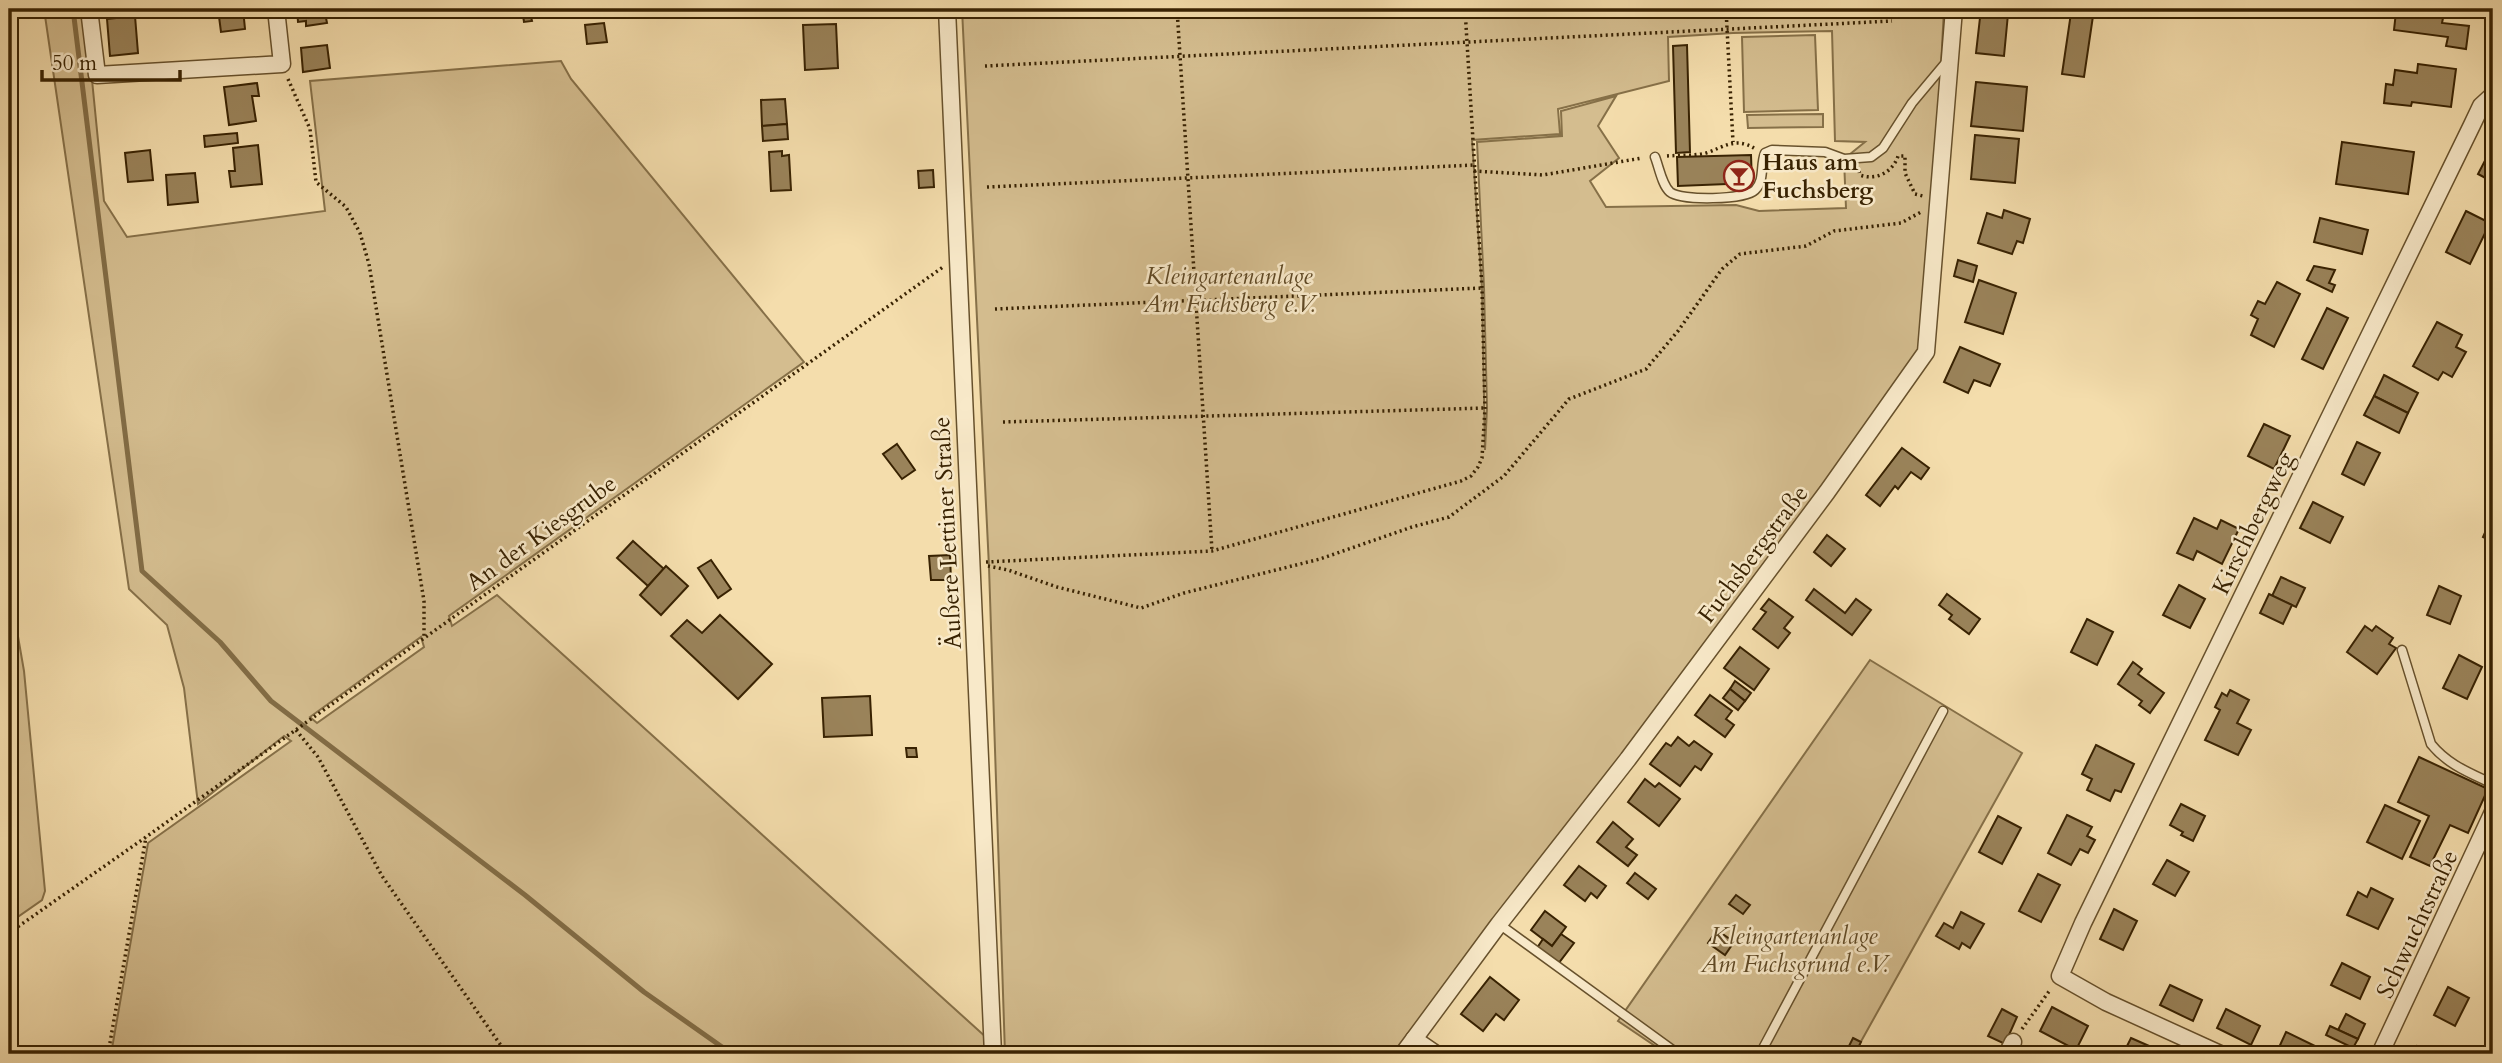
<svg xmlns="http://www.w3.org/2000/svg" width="2502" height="1063" font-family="Cardo,serif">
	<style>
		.green { fill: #d4bd8f; stroke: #867048; stroke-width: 2; fill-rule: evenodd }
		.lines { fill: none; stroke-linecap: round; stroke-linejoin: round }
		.stream { stroke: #826c45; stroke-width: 5 }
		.building { fill: #9a835a; stroke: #382202; stroke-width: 2 }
		.service-casing { stroke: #67512c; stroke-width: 11 }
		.minor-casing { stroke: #67512c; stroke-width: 19 }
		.path { stroke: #382202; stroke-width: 3.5; stroke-dasharray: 2 3.5; stroke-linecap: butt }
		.service { stroke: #f8e9c9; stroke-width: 8 }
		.minor { stroke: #f8e9c9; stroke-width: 16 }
		.labels { text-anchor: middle; stroke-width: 5; stroke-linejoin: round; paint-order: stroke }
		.poi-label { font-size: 24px; font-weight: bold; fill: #382202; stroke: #f8e9c9; text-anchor: start }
		.park-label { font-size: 24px; font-style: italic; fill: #5f4925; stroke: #f8e9c9 }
		.street-label { font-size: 24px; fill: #382202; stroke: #f8e9c9 }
	</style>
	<rect width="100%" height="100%" fill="#f4ddac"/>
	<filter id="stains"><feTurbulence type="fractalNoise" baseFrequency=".00286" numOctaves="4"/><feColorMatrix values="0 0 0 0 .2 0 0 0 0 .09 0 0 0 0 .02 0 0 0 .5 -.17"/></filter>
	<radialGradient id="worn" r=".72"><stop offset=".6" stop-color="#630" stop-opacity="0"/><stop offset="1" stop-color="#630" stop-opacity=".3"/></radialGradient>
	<g class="green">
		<path d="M44 9H85L104 201 127 237 325 211 310 81 561 61 571 79 804 362 449 616 452 626 497 595 988 1039 989 1054H111L148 843 291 741 284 736 198 804 184 688 167 625 129 589ZM421 637 424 647 317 723 310 717Z"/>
		<path d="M962 9H1944L1926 352 1403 1054H1005L989 567ZM1832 31 1835 141 1865 142 1844 159 1846 208 1759 211 1736 205 1606 207 1590 181 1619 158 1598 126 1616 96 1561 111 1562 136 1477 142 1484 287 1487 408 1485 450 1482 288 1472 140 1560 134 1558 109 1669 81 1668 37 1733 33Z"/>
		<path d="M1815 35 1818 110 1744 112 1742 37Z"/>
		<path d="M1823 114V127L1748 128 1747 115Z"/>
		<path d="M9 625H16L24 671 45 891 42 900 9 923Z"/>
		<path d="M1870 660 2022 753 1854 1054H1667L1618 1021Z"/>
	</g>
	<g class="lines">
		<path class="stream" d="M73 9 142 571 220 642 271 701 525 895 644 992 732 1054"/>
	</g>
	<g class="building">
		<path d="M218 9H243L245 29 221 32Z"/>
		<path d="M297 9H336L337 17 326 18 327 23 306 26V21L298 22Z"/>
		<path d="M522 9H552V15L531 17 532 21 524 22Z"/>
		<path d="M1981 9H2017L2016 15 2008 14 2004 56 1976 53Z"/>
		<path d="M2408 9H2430L2429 16 2443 18 2442 23 2469 26 2466 49 2446 46 2448 37 2394 30 2396 12 2407 13Z"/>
		<path d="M2071 13 2093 16 2084 77 2062 74Z"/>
		<path d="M135 16 138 53 110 56 107 19Z"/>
		<path d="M604 23 607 42 587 44 585 25Z"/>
		<path d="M836 24 838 68 805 70 803 25Z"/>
		<path d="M327 45 330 68 303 72 301 48Z"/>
		<path d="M1687 45 1690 152 1676 153 1673 46Z"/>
		<path d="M2418 64 2456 69 2451 107 2412 102 2411 106 2384 103 2386 84 2393 85 2395 70 2417 73Z"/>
		<path d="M1976 82 2027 87 2023 131 1971 126Z"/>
		<path d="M257 83 259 96H252L256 121 229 125 224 87Z"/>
		<path d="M785 99 787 124 762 126 761 100Z"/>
		<path d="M787 124 788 139 763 141 762 126Z"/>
		<path d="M237 133 238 143 205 147 204 136Z"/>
		<path d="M1975 135 2019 139 2015 183 1971 179Z"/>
		<path d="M2342 142 2414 152 2408 194 2336 184Z"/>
		<path d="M258 145 262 184 231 187 229 171H235L233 148Z"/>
		<path d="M150 150 153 180 128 182 125 153Z"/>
		<path d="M782 151V156L789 155 791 190 771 191 769 152Z"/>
		<path d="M2490 151 2493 153V182L2478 174Z"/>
		<path d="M1751 155 1752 183 1678 186 1677 157Z"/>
		<path d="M933 170 934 187 919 188 918 171Z"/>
		<path d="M195 173 198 202 168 205 166 175Z"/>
		<path d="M2004 210 2030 219 2023 243 2017 241 2012 254 1978 243 1987 213 2002 218Z"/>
		<path d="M2466 211 2490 223 2470 264 2446 252Z"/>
		<path d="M2320 218 2368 230 2362 254 2314 242Z"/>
		<path d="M1958 260 1977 266 1973 282 1954 276Z"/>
		<path d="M2314 266 2335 270 2329 283 2335 285 2332 292 2307 280Z"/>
		<path d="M1979 280 2016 293 2003 334 1965 322Z"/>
		<path d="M2277 282 2300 294 2274 347 2251 335 2258 319 2251 315 2258 301 2265 304Z"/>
		<path d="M2327 308 2348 318 2323 369 2302 359Z"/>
		<path d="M2437 322 2462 335 2456 347 2466 352 2452 377 2443 372 2438 380 2413 366Z"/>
		<path d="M1960 347 2000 364 1990 386 1974 380 1968 393 1944 382Z"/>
		<path d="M2384 375 2418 393 2408 413 2374 396Z"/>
		<path d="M2374 396 2408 413 2399 433 2364 415Z"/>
		<path d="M2264 424 2290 436 2274 469 2248 456Z"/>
		<path d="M2357 442 2380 453 2364 485 2342 474Z"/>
		<path d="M897 444 915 470 902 479 883 454Z"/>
		<path d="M1902 448 1929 468 1921 479 1911 472 1898 489 1895 486 1880 506 1866 495Z"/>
		<path d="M2313 502 2343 517 2330 543 2300 528Z"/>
		<path d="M2492 517 2493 518V542L2483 537Z"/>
		<path d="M2194 518 2217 529 2221 520 2239 529 2222 564 2197 551 2193 560 2177 553Z"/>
		<path d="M1827 535 1845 549 1831 566 1814 552Z"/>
		<path d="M633 541 664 569 648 586 617 558Z"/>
		<path d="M950 555 951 580H931L929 556Z"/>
		<path d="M711 560 731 589 718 598 698 568Z"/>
		<path d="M666 566 688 586 661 615 640 595Z"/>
		<path d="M2281 577 2305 588 2296 607 2272 596Z"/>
		<path d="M2179 585 2205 599 2190 628 2163 615Z"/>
		<path d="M2439 586 2461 596 2450 624 2427 615Z"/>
		<path d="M1814 589 1845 613 1856 599 1871 610 1852 635 1806 600Z"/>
		<path d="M1947 594 1980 619 1969 634 1949 619 1952 615 1939 605Z"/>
		<path d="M2269 594 2292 605 2283 624 2260 613Z"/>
		<path d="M1769 599 1793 617 1784 628 1790 633 1778 648 1753 629 1766 612 1761 609Z"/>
		<path d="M720 615 772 664 738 699 671 636 687 620 702 633Z"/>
		<path d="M2087 619 2113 632 2097 665 2071 652Z"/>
		<path d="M2365 626 2372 631 2376 626 2393 638 2389 644 2396 648 2377 674 2347 652Z"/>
		<path d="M1740 647 1769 669 1754 690 1724 668Z"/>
		<path d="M2459 655 2482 667 2467 699 2443 688Z"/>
		<path d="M2133 662 2142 669 2138 674 2164 693 2150 713 2139 705 2142 701 2118 684Z"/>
		<path d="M1735 681 1751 693 1745 701 1730 689Z"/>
		<path d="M1730 689 1745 701 1738 710 1723 698Z"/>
		<path d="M2230 690 2249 700 2237 723 2251 730 2238 755 2205 740 2220 710 2215 707 2222 693 2227 696Z"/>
		<path d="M1710 695 1732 711 1726 719 1734 725 1725 737 1695 715Z"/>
		<path d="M870 696 872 735 824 737 822 698Z"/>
		<path d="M1678 737 1689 746 1694 741 1712 754 1701 770 1695 766 1680 786 1650 764 1666 743 1671 746Z"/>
		<path d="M2096 745 2134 764 2121 792 2115 790 2110 801 2087 790 2092 779 2082 774Z"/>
		<path d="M906 748H916L917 757H907Z"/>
		<path d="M2419 757 2488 789 2468 833 2450 825 2430 866 2410 857 2429 816 2398 802Z"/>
		<path d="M1645 779 1655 787 1659 783 1680 799 1659 826 1628 802Z"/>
		<path d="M2181 804 2205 816 2193 841 2181 835 2183 832 2170 825Z"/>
		<path d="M2385 805 2420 821 2402 859 2367 842Z"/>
		<path d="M2067 815 2092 827 2087 836 2095 840 2088 853 2080 849 2071 865 2048 853Z"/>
		<path d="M1998 816 2021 828 2002 864 1979 852Z"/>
		<path d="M1613 822 1633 839 1626 847 1637 855 1628 866 1597 842Z"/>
		<path d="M2167 860 2189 872 2175 896 2153 884Z"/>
		<path d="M1579 866 1606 886 1597 898 1591 893 1585 901 1564 885Z"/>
		<path d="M1635 873 1656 889 1648 899 1627 883Z"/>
		<path d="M2038 874 2060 885 2041 922 2019 911Z"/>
		<path d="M2371 888 2393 899 2378 929 2347 915 2358 892 2367 897Z"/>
		<path d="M1736 895 1750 905 1743 914 1729 904Z"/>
		<path d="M2114 909 2137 921 2123 950 2100 939Z"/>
		<path d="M1545 911 1566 927 1552 946 1531 930Z"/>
		<path d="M1961 912 1984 924 1970 948 1962 943 1959 949 1936 936 1944 923 1953 928Z"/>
		<path d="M1717 930 1734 942 1725 955 1708 943Z"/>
		<path d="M1561 934 1574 943 1558 964 1537 948 1543 939 1552 946Z"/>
		<path d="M2342 963 2370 977 2360 999 2331 985Z"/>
		<path d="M1490 977 1519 1000 1504 1020 1496 1014 1483 1031 1461 1014Z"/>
		<path d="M2170 985 2202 1000 2193 1021 2160 1005Z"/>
		<path d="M2448 987 2469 998 2455 1026 2434 1015Z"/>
		<path d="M2052 1007 2088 1026 2076 1050 2040 1031Z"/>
		<path d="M2002 1009 2017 1017 2005 1044 1988 1036Z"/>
		<path d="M2226 1009 2260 1026 2251 1045 2217 1028Z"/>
		<path d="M2346 1014 2365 1024 2358 1039 2338 1030Z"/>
		<path d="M2330 1026 2358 1039 2353 1048 2326 1035Z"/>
		<path d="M2286 1032 2315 1046 2311 1054H2276Z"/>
		<path d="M1853 1038 1861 1042 1855 1054H1845Z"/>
		<path d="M2131 1038 2165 1053V1054H2123Z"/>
		<path d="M2417 1046 2435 1054H2414Z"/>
	</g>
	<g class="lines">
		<g class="service-casing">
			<g id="service">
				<path d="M1655 157C1659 167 1662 185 1670 192 1681 201 1745 200 1755 190 1765 180 1760 165 1765 153L1772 150 1825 152 1844 159 1871 157 1883 148 1912 103 1948 60"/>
				<path d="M2402 650 2431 744C2448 765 2470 773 2493 784"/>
				<path d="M1499 924 1678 1054"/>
				<path d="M1760 1054 1943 711"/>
			</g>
		</g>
		<g class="minor-casing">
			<g id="minor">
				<path d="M89 9 97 75 282 64 276 9"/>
				<path d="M947 9 993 1054"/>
				<path d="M1414 1039 1436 1054"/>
				<path d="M1403 1054 1499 924 1628 759 1827 492 1926 352 1954 9"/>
				<path d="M2007 1054 2013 1042"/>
				<path d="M2220 1054 2106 1002 2060 976 2083 923 2472 125 2481 106 2493 95"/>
				<path d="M2380 1054 2493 812"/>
			</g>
		</g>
		<g class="path">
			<path d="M1177 9 1212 551"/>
			<path d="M1726 9 1733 142"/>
			<path d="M985 66 1892 21"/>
			<path d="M288 79 310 129 316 182 346 207 360 233 369 264 424 601V637"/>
			<path d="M1667 156C1680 155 1694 156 1706 153 1724 147 1735 137 1754 148"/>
			<path d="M1474 171 1543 175 1642 158"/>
			<path d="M1859 171 1860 175C1876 181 1893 172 1898 156H1905V173L1915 194 1923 196"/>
			<path d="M987 187 1474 165"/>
			<path d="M995 309 1482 288"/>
			<path d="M1003 422 1484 408"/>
			<path d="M986 562 1212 551 1461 481 1471 476 1478 467 1482 458 1485 408 1482 288 1465 9"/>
			<path d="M988 566 1008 570 1057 587 1141 608 1184 593 1320 559 1412 527 1449 517 1504 476 1569 399 1646 369 1678 331 1722 269 1740 254 1806 246 1834 231 1901 223 1921 212"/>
			<path d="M296 730 318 757 382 876 507 1054"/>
			<path d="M9 933 146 837 943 267"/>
			<path d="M2022 1029 2050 990"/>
			<path d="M108 1054 146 837"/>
		</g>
		<use href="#service" class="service"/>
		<use href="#minor" class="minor"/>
	</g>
	<defs>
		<g id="bar-ring" transform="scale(1.575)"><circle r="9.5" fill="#f8e9c9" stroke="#8f2418" stroke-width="1.5"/><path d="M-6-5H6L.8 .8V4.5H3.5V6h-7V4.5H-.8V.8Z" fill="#8f2418"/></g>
	</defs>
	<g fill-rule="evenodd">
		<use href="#bar-ring" x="1739" y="176"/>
	</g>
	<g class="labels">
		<g class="poi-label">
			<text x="1762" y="170">Haus am<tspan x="1762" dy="28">Fuchsberg</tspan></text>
		</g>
		<g class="park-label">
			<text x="1229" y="284">Kleingartenanlage<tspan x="1229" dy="28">Am Fuchsberg e.V.</tspan></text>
			<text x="1794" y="944">Kleingartenanlage<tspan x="1794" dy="28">Am Fuchsgrund e.V.</tspan></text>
		</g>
		<g class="street-label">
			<text transform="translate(2253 523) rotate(-64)" y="8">Kirschbergweg</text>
			<text transform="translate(541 533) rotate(-36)" y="8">An der Kiesgrube</text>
			<text transform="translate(947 533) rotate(-93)" y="8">Äußere Lettiner Straße</text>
			<text transform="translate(1753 554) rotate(-53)" y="8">Fuchsbergstraße</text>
			<text transform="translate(2417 924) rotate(-65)" y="8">Schwuchtstraße</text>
		</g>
	</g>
	<rect width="2502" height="1063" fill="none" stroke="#f4ddac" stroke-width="35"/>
	<rect x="10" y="10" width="2481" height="1042" fill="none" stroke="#382202" stroke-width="3.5"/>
	<rect x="18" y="18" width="2467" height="1028" fill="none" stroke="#382202" stroke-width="2"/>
	<path d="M42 70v10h138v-10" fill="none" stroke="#382202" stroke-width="3.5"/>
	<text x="52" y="70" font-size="21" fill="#382202" stroke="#f8e9c9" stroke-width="5" paint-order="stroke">50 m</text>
	<rect width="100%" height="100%" filter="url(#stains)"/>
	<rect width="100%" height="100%" fill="url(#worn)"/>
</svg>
